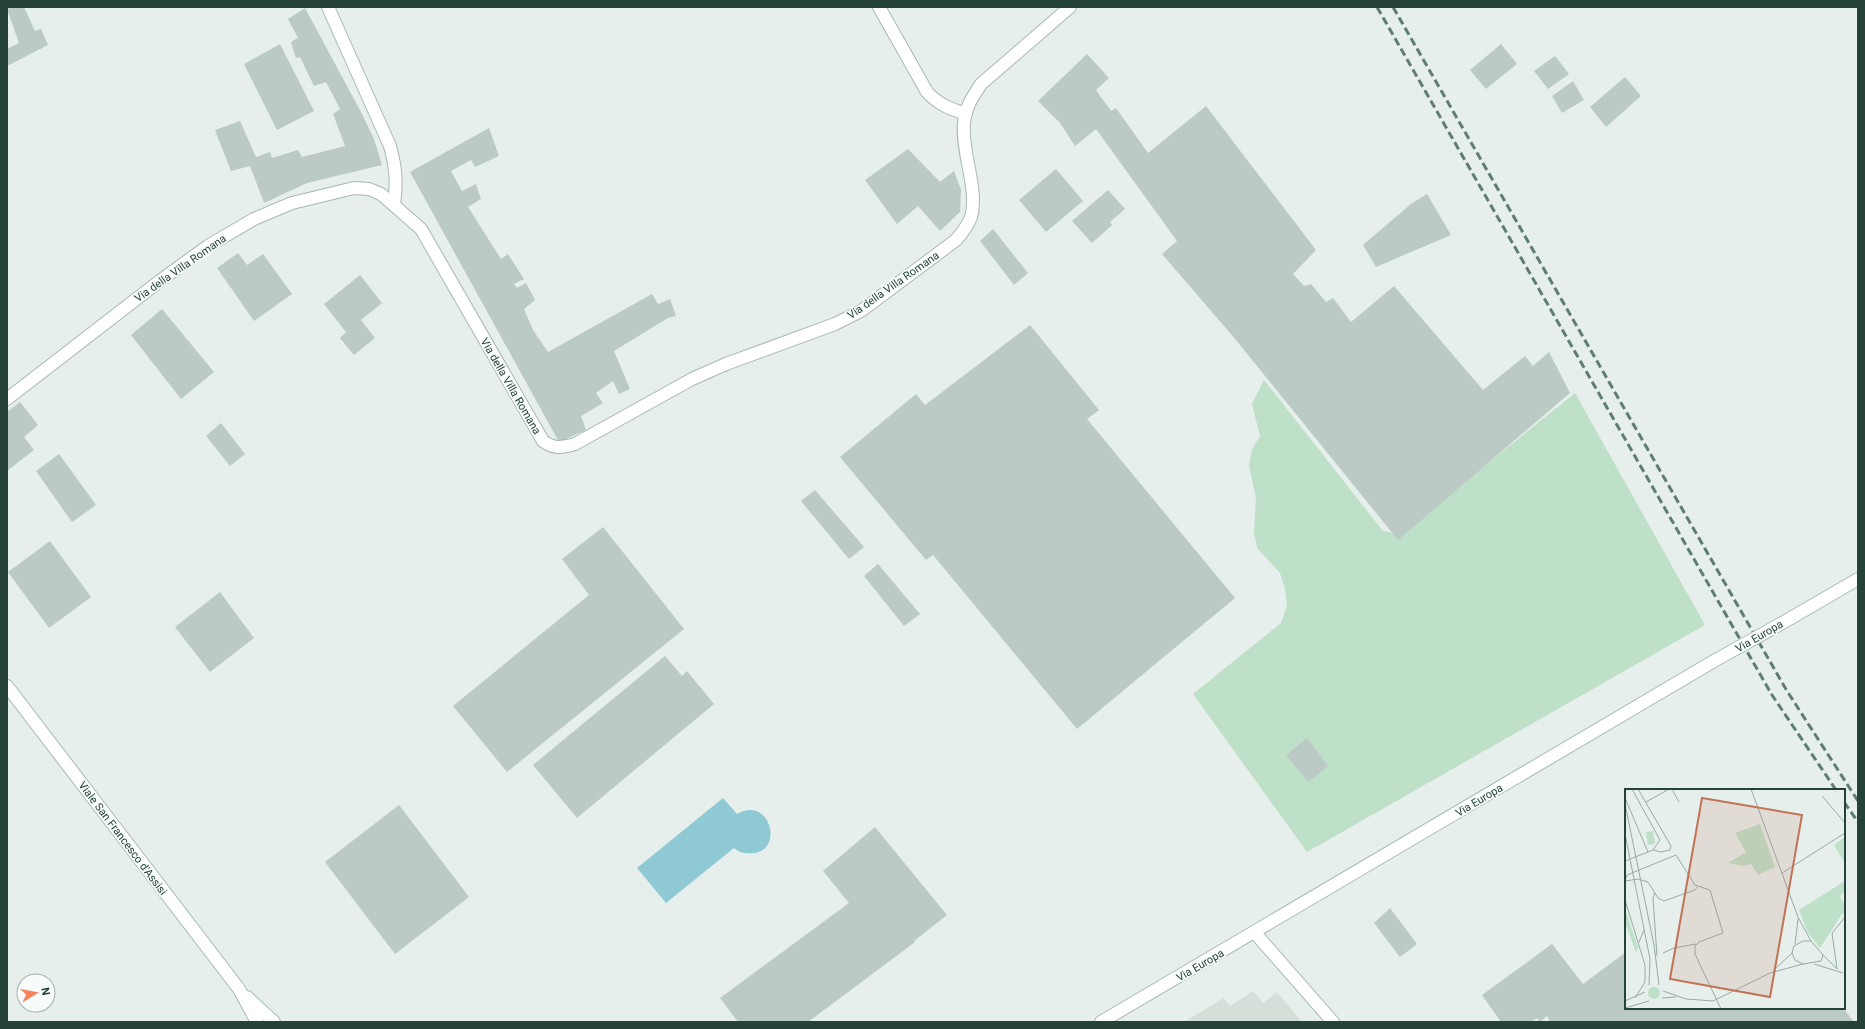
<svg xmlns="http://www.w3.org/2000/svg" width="1865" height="1029" font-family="Roboto,sans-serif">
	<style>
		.built { fill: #d4dfda }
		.green { fill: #bfe0c8 }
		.water { fill: #8ec9d4 }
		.building { fill: #bbcac4 }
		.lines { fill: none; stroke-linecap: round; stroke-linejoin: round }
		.street-casing { stroke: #a8b8b2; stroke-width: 14 }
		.secondary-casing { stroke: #a4bbb3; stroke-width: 14 }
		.street { stroke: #fff; stroke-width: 12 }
		.secondary { stroke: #fff; stroke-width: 12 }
		.rail { stroke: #5f7d75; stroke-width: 3; stroke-dasharray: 8 4; stroke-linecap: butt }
		.secondary-bridge-casing { stroke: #a4bbb3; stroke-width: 14; stroke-linecap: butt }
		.secondary-bridge { stroke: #fff; stroke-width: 12 }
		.labels { text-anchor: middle; stroke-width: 3.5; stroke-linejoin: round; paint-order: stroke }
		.street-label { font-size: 11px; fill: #24423a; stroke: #f7fbf9 }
		.inset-road { fill: none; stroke: #98aaa4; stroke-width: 1 }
		.view { fill: #c07456; fill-opacity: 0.15; stroke: #c07456; stroke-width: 2 }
		.inset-edge { fill: none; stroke: #24423a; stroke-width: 2 }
	</style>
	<rect width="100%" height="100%" fill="#e6efeb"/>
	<path class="built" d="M1253 991 1263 1003 1277 992 1302 1022H1184L1224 998 1230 1006Z"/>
	<path class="green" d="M1264 380 1383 531 1400 534 1575 393 1705 625 1307 852 1193 694 1281 623 1287 606 1285 589 1280 573 1257 548 1254 532 1256 498 1249 466 1252 449 1260 436 1252 404Z"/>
	<path class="water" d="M723 798 737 814C770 795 784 850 754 853 746 854 740 853 734 848L666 903 637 868Z"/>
	<g class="building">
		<path d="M12 7H24L35 31 41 29 48 45 7 66V49L19 43 7 9Z"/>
		<path d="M305 8 362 114 374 139 382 165 307 183 264 203 250 166 231 171 215 130 240 121 256 157 270 152 272 158 298 150 302 157 345 146 333 114 340 109 326 82 314 86 300 57 296 58 291 42 298 38 288 19Z"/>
		<path d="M280 44 314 111 277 130 244 64Z"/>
		<path d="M1501 44 1517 64 1486 89 1470 70Z"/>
		<path d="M1087 54 1109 78 1096 90 1111 111 1116 108 1148 153 1206 106 1316 250 1293 274 1304 286 1311 284 1326 302 1333 298 1351 322 1394 286 1483 390 1525 356 1533 366 1549 352 1570 393 1398 540 1236 340 1162 254 1177 241 1096 129 1075 146 1060 123 1038 101Z"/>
		<path d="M1555 56 1569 74 1548 89 1534 71Z"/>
		<path d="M1625 77 1641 96 1606 127 1590 107Z"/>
		<path d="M1573 81 1584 100 1562 113 1552 96Z"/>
		<path d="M489 128 499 156 475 167 471 160 451 171 462 191 476 184 481 199 468 207 501 259 508 254 524 279 514 284 517 288 526 283 535 300 524 309 533 330 548 352 652 294 658 304 670 299 676 316 668 318 614 351 630 389 619 394 613 381 596 393 603 403 581 416 586 430 559 442 410 172Z"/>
		<path d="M908 149 940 182 954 171 961 190 960 212 940 231 918 206 897 224 865 180Z"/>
		<path d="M1056 169 1083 201 1046 232 1019 200Z"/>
		<path d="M1108 190 1125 209 1110 222 1112 225 1092 243 1072 221Z"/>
		<path d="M1427 194 1451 235 1376 267 1363 245 1411 204Z"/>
		<path d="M993 229 1028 273 1014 285 980 241Z"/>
		<path d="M238 253 247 265 263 254 292 294 254 321 217 268Z"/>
		<path d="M360 275 382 303 361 320 375 338 354 355 340 338 346 332 324 304Z"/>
		<path d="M162 309 214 372 181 399 131 335Z"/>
		<path d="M1030 325 1099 410 1087 419 1235 598 1077 729 933 555 926 560 840 457 916 394 925 405Z"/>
		<path d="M20 402 38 425 24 437 34 450 7 471V412Z"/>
		<path d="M221 423 245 454 230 466 206 436Z"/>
		<path d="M59 454 96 505 72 522 36 471Z"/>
		<path d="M815 490 864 547 849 559 801 501Z"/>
		<path d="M603 527 684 629 507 772 453 706 589 595 562 559Z"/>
		<path d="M50 541 91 597 49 628 8 572Z"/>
		<path d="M878 564 920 614 904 626 864 576Z"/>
		<path d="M220 592 254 638 210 672 175 627Z"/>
		<path d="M665 656 682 676 687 671 714 704 577 818 533 765Z"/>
		<path d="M1307 738 1328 766 1308 782 1286 755Z"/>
		<path d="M399 805 469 897 395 954 325 862Z"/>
		<path d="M875 827 947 915 914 941 915 942 808 1022H738L720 998 849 903 823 871Z"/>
		<path d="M1390 908 1417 944 1400 957 1374 923Z"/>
		<path d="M1552 944 1583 984 1626 952V1008H1843L1854 1022H1550L1547 1016 1540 1022 1537 1018 1531 1022H1501L1482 995Z"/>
	</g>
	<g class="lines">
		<g class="street-casing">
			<g id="street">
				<path d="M328 7 390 146C396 168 397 182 394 205"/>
				<path d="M879 7 927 92C938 104 950 109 966 114"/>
				<path d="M7 399 161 280 208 246 254 219 292 203 354 188 369 189 381 194 421 229 543 441C554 449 561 448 575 444L692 379 726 364 835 324 861 311 956 240C962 233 968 226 971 217 979 190 961 152 964 123 965 108 973 96 981 84L1070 7"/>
				<path d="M1255 933 1333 1022"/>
			</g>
		</g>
		<g class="secondary-casing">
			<g id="secondary">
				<path d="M1791 618 1858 579"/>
				<path d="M7 686 239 989 257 1022"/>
				<path d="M247 997 274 1022"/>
				<path d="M1101 1022 1714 661"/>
			</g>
		</g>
		<use href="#street" class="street"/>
		<use href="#secondary" class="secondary"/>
		<g class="rail">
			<path d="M1377 7 1772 695 1836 790"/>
			<path d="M1393 7 1787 691 1858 801"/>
			<path d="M1844 802 1858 822"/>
		</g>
		<g class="secondary-bridge-casing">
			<path id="secondary-bridge" d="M1714 661 1791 618"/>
		</g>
		<use href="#secondary-bridge" class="secondary-bridge"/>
	</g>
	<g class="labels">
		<g class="street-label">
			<text transform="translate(180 268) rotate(-35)" y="4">Via della Villa Romana</text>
			<text transform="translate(893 285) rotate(-35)" y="4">Via della Villa Romana</text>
			<text transform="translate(511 386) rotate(60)" y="4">Via della Villa Romana</text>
			<text transform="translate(1759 636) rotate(-30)" y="4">Via Europa</text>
			<text transform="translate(1479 800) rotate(-31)" y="4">Via Europa</text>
			<text transform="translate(123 838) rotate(53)" y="4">Viale San Francesco d'Assisi</text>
			<text transform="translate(1200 965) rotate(-30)" y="4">Via Europa</text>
		</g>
	</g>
	<g transform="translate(1625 789)">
		<rect width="220" height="220" fill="#e6efeb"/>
		<path d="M135 35 150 78 133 86 126 75 118 77 103 74 121 63 110 44ZM28 42 30 55 23 56 21 43ZM220 48V74L209 56ZM220 92V103L215 107 220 117V124L217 125 195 159 183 144 174 121ZM0 120 13 158 11 164 0 133ZM23 204a6 6 0 1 1 12 0a6 6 0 1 1-12 0Z" fill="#bfe0c8"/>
		<path class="inset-road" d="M13 0 46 57 45 61 36 63 28 61M47 0 54 13M126 0 173 128 186 152M197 7 220 34M0 9 23 63M21 13 44 0M0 15 29 156 34 196M0 45 25 170 24 196M0 72 28 61 35 51 7 0M157 84 220 44M0 92 2 86 51 66 70 96 85 101 98 144 74 153 70 157V165L96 220M0 92 13 90 23 93 33 109 39 112 70 101 72 98M30 104 28 109 32 167M0 111 20 176V193L10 209M178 152H186L198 166 196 172 178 175 170 171 167 164 169 157ZM14 153 19 141M170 155 173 130M38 164 49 159 71 155M198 166 212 180M189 175 218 184M212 180 207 144 220 128M148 182 167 164M38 202 61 210 88 212 145 184 178 175M37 209 51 208M0 212 20 203M0 219 24 212"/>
		<path class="view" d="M77 9 177 26 145 208 45 190Z"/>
		<rect width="220" height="220" class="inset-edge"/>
	</g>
	<rect width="1865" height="1029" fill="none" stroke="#24423a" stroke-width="16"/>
	<g transform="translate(36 993) rotate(80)"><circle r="19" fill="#f7fbf9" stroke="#a3b1ad"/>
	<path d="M0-3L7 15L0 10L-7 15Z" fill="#f4845f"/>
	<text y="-6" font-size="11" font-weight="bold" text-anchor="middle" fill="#24423a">N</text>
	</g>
</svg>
